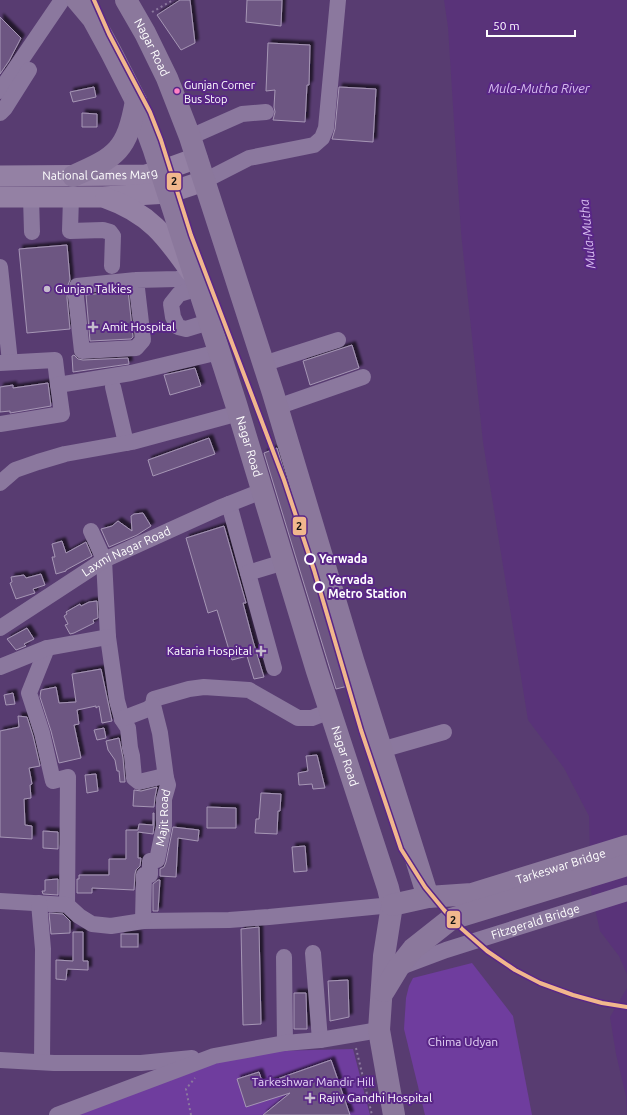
<svg xmlns="http://www.w3.org/2000/svg" width="627" height="1115" font-family="Ubuntu,sans-serif">
	<style>
		.green { fill: #6f3d9e }
		.water { fill: #593379 }
		.building { fill: #6d5782; stroke: #a696b5; filter: url(#shadow) }
		.lines { fill: none; stroke-linecap: round; stroke-linejoin: round }
		.path { stroke: #8b789e; stroke-width: 2; stroke-dasharray: 2 3; stroke-linecap: butt }
		.minor { stroke: #8b789e; stroke-width: 16 }
		.major { stroke: #9481a4; stroke-width: 21 }
		.highway { stroke: #8b789c; stroke-width: 22 }
		.metro-1-casing { stroke: #592687; stroke-width: 7 }
		.metro-1 { stroke: #f1b78d; stroke-width: 4 }
		.bus-dot { fill: #ff80c5; stroke: #592687; stroke-width: 1.5 }
		.poi-dot { fill: #c5bbcd; stroke: #592687; stroke-width: 1.5 }
		.stop-dot { fill: #592687; stroke: #fff; stroke-width: 2 }
		.labels { text-anchor: middle; stroke-width: 4; stroke-linejoin: round; paint-order: stroke }
		.bus-label { font-size: 11px; fill: #fff; stroke: #592687; text-anchor: start }
		.street-label { font-size: 12px; fill: #fff; stroke: #592687 }
		.poi-label { font-size: 12px; fill: #fff; stroke: #592687; text-anchor: start }
		.stop-label { font-size: 12px; font-weight: bold; fill: #fff; stroke: #592687; text-anchor: start }
		.park-label { font-size: 12px; fill: #e6d5f7; stroke: #592687 }
		.water-label { font-size: 13px; font-style: italic; fill: #d7bdf0; stroke: #592687 }
		.line-badge { stroke: #592687; stroke-width: 1.5 }
		.pale-badge-label { font-size: 11px; text-anchor: middle; font-weight: bold; fill: #111 }
	</style>
	<defs>
		<filter id="shadow"><feDropShadow dx="3.5" dy="-3.5" stdDeviation="1" flood-color="#0009"/></filter>
	</defs>
	<rect width="100%" height="100%" fill="#583c71"/>
	<g class="green">
		<path d="M472 963 513 1016 532 1115H425L404 1029 406 998 409 986 413 978Z"/>
		<path d="M353 1049 370 1115H67L214 1056 273 1051Z"/>
	</g>
	<path class="water" d="M444 0H627V1115L626 1096 616 1054 610 1017 627 988V974L619 956 600 931 591 891 589 816 564 768 528 720 483 442 461 232 448 27Z"/>
	<g class="building">
		<path d="M180 0H190L195 43 181 50 157 15Z"/>
		<path d="M247 0H282L281 26 246 22Z"/>
		<path d="M0 17 21 38 9 61 0 74Z"/>
		<path d="M268 43 310 45 309 85H307L305 122 273 120 275 112 274 107 275 90 266 91Z"/>
		<path d="M94 87 96 97 73 102 70 92Z"/>
		<path d="M339 87 376 89 373 142 332 139 335 129Z"/>
		<path d="M82 113 97 114V127H82Z"/>
		<path d="M67 245 70 280 68 285 67 298 70 329 27 333 19 249Z"/>
		<path d="M128 290 133 337 131 339 90 341 86 295Z"/>
		<path d="M352 345 359 368 310 385 303 361Z"/>
		<path d="M74 355 78 359 83 360 128 358 129 364 73 372 72 356Z"/>
		<path d="M195 368 201 386 170 395 164 375Z"/>
		<path d="M48 383 51 406 10 413V411L0 412V387L13 385V388Z"/>
		<path d="M209 438 215 454 153 476 148 460Z"/>
		<path d="M277 448 348 686 336 689 264 453Z"/>
		<path d="M143 513 151 526 137 535 109 547 101 529 112 526 118 521 132 531 131 516 134 514Z"/>
		<path d="M224 526 246 603H243L253 641 264 677 254 679 247 656 232 660 217 610 208 613 186 538Z"/>
		<path d="M62 541 66 553 86 542 92 556 66 570V571L56 574 52 557H55L52 544Z"/>
		<path d="M41 574 45 585 33 589 35 593 16 599 10 583 12 582 11 577 24 575 26 578Z"/>
		<path d="M97 601 98 618 93 620 94 623 74 633 70 634 65 625 68 624 64 616 67 614 66 612 80 604 81 606 89 602Z"/>
		<path d="M27 628 34 639 24 644 26 646 16 650 7 639Z"/>
		<path d="M101 669 112 721 102 723 99 706 96 708V706L77 710 79 724 74 725 81 758 59 763 51 731 40 697 41 690 56 687 59 703 76 702 72 674Z"/>
		<path d="M13 693 15 704 6 705 4 695Z"/>
		<path d="M18 716 27 717 33 736 40 766 29 768 32 784 30 785 31 798 24 799 25 825 32 826V839L0 837V731L19 727Z"/>
		<path d="M104 728 106 738 97 740 94 730Z"/>
		<path d="M119 738 123 758 125 782H120L119 771H117L115 760 108 750 106 741Z"/>
		<path d="M317 755 325 788 313 789 312 784 299 785 298 773 308 771 306 756Z"/>
		<path d="M96 774 98 791 87 793 85 775Z"/>
		<path d="M157 787 155 797 154 807 133 806 134 790 141 791Z"/>
		<path d="M261 793 281 794 280 811H278L277 834 255 833 256 819H259Z"/>
		<path d="M207 807 236 808V828H207Z"/>
		<path d="M153 813H154V825L153 834 138 832V858H141L140 866 136 870 135 874 134 890 92 888V893H77V879H79V875H109V859H126V830H138L139 824 153 825Z"/>
		<path d="M173 827 199 830 198 841 178 838 176 877 160 876V869L164 867 166 862Z"/>
		<path d="M43 831 58 832V849L43 848Z"/>
		<path d="M305 846 307 871 294 872 292 847Z"/>
		<path d="M58 879V895L43 894 42 891H45V880Z"/>
		<path d="M158 880H160L158 911H153V884Z"/>
		<path d="M49 913 63 914 70 921V933L51 934Z"/>
		<path d="M259 927 261 1024 243 1025 241 929Z"/>
		<path d="M73 932H83V961H88V970L67 969 66 980 56 979V960L73 961Z"/>
		<rect x="121" y="934" width="17" height="13"/>
		<path d="M348 980 349 1017 330 1021 328 981Z"/>
		<path d="M294 993H306L307 1029H294Z"/>
		<path d="M331 1060 350 1115H263L290 1093 246 1107 237 1079 259 1072 263 1084Z"/>
	</g>
	<g class="lines">
		<g class="path">
			<path d="M152 12 173 0"/>
			<path d="M356 1048 372 1115"/>
			<path d="M191 1115 186 1089 195 1078"/>
		</g>
		<g class="minor">
			<path d="M0 91 62 0"/>
			<path d="M0 113 5 108 29 70"/>
			<path d="M190 137 242 114 266 112"/>
			<path d="M204 181 249 158 314 145 322 138 326 128 338 0"/>
			<path d="M31 197 32 232"/>
			<path d="M71 197 70 231 103 230 110 232 113 236 112 266"/>
			<path d="M0 267 10 362"/>
			<path d="M136 280 143 340 136 348 82 351 76 297 77 286 136 280 177 279 195 277"/>
			<path d="M199 288 179 294 171 304 173 317 178 327 186 329 209 322"/>
			<path d="M0 363 55 360 58 385"/>
			<path d="M263 364 338 340"/>
			<path d="M113 387 126 443"/>
			<path d="M277 407 363 377"/>
			<path d="M0 424 62 414 58 385 131 373 219 352"/>
			<path d="M0 483 15 470 38 462 65 454 132 442 239 413"/>
			<path d="M229 504 274 668"/>
			<path d="M91 531 101 553 104 560 108 637 117 701 122 719 128 728 130 748 132 756 134 778 139 782 160 777 166 778"/>
			<path d="M248 573 284 562"/>
			<path id="s1" d="M0 628 104 560 219 508 262 491"/>
			<path d="M47 648 29 693 42 733 53 781 68 777 67 905"/>
			<path d="M0 667 47 648 108 637"/>
			<path d="M122 719 148 709 153 705 154 699 189 689 204 687 249 690 298 718H312L330 711"/>
			<path d="M381 750 444 732"/>
			<path d="M0 901 67 905 79 916 92 924 111 926 143 921 229 920 269 917 392 905"/>
			<path d="M39 903 43 949 42 1062"/>
			<path id="s2" d="M143 921 144 875H150V861L157 860 164 826V799L168 785 166 778 160 733 153 705"/>
			<path d="M313 953 320 1040"/>
			<path d="M284 957 285 1043"/>
			<path id="s3" d="M398 968 446 950 627 893"/>
			<path d="M0 1060 54 1063H141L192 1058"/>
			<path d="M57 1115 214 1056 285 1043 320 1040 379 1030"/>
		</g>
		<g class="major">
			<path id="s4" d="M0 176 146 175 161 171 197 158"/>
			<path d="M0 197H103L168 193 204 181"/>
			<path d="M106 198C149 213 166 236 191 272"/>
		</g>
		<g class="highway">
			<path id="s5" d="M77 0 93 19 111 52 136 101 154 150 236 404 317 671 388 888 392 905 384 956 379 1030 394 1115"/>
			<path id="s6" d="M126 0 145 33 167 78 190 137 273 393 353 660 428 897 472 894 627 846"/>
			<path d="M73 176C117 157 127 150 136 101"/>
			<path d="M392 905 428 897"/>
			<path d="M384 991 398 968 413 949 451 919 627 865"/>
		</g>
		<g class="metro-1-casing">
			<path id="metro-1" d="M94 0 109 34 150 112 161 140 191 235 284 480 314 570 361 730 401 849 425 887 444 910 462 929 487 951 515 970 540 983 573 995 602 1003 627 1007"/>
		</g>
		<use href="#metro-1" class="metro-1"/>
	</g>
	<circle class="bus-dot" cx="177" cy="91" r="3.5"/>
	<g class="poi-dot">
		<circle cx="47" cy="289" r="4"/>
		<path d="M91 321h4v4h4v4h-4v4h-4v-4h-4v-4h4z"/>
		<path d="M259 645h4v4h4v4h-4v4h-4v-4h-4v-4h4z"/>
		<path d="M308 1092h4v4h4v4h-4v4h-4v-4h-4v-4h4z"/>
	</g>
	<g class="stop-dot">
		<circle cx="310" cy="559" r="5"/>
		<circle cx="319" cy="587" r="5"/>
	</g>
	<g class="labels">
		<g class="bus-label">
			<text x="184" y="89">Gunjan Corner<tspan x="184" dy="14">Bus Stop</tspan></text>
		</g>
		<g class="street-label">
			<text dy="4" stroke="none"><textPath href="#s6" startOffset="54">Nagar Road</textPath></text>
			<text dy="4" stroke="none"><textPath href="#s4" startOffset="100">National Games Marg</textPath></text>
			<text dy="4" stroke="none"><textPath href="#s5" startOffset="481">Nagar Road</textPath></text>
			<text dy="4" stroke="none"><textPath href="#s1" startOffset="148">Laxmi Nagar Road</textPath></text>
			<text dy="4" stroke="none"><textPath href="#s5" startOffset="805">Nagar Road</textPath></text>
			<text dy="4" stroke="none"><textPath href="#s2" startOffset="116">Majit Road</textPath></text>
			<text dy="4" stroke="none"><textPath href="#s6" startOffset="1085">Tarkeswar Bridge</textPath></text>
			<text dy="4" stroke="none"><textPath href="#s3" startOffset="145">Fitzgerald Bridge</textPath></text>
		</g>
		<g class="poi-label">
			<text x="55" y="293">Gunjan Talkies</text>
			<text x="102" y="331">Amit Hospital</text>
			<text x="252" y="655" text-anchor="end">Kataria Hospital</text>
			<text x="319" y="1102">Rajiv Gandhi Hospital</text>
		</g>
		<g class="stop-label">
			<text x="319" y="563">Yerwada</text>
			<text x="328" y="584">Yervada<tspan x="328" dy="14">Metro Station</tspan></text>
		</g>
		<g class="park-label">
			<text x="463" y="1046">Chima Udyan</text>
			<text x="313" y="1086">Tarkeshwar Mandir Hill</text>
		</g>
		<g class="water-label">
			<text x="539" y="93">Mula-Mutha River</text>
			<text transform="translate(587 234) rotate(-96)" y="5">Mula-Mutha</text>
		</g>
	</g>
	<g class="line-badge">
		<rect x="166" y="172" width="16" height="19" rx="4" fill="#f1b78d"/>
		<rect x="292" y="516" width="15" height="20" rx="4" fill="#f1b78d"/>
		<rect x="446" y="910" width="15" height="19" rx="4" fill="#f1b78d"/>
	</g>
	<g class="pale-badge-label">
		<text x="174" y="185">2</text>
		<text x="299" y="530">2</text>
		<text x="453" y="924">2</text>
	</g>
	<path d="M487 30v6h88v-6" fill="none" stroke="#ffffff" stroke-width="2"/>
	<text x="493" y="30" font-size="12" fill="#ffffff" stroke="#592687" stroke-width="3" paint-order="stroke">50 m</text>
</svg>
